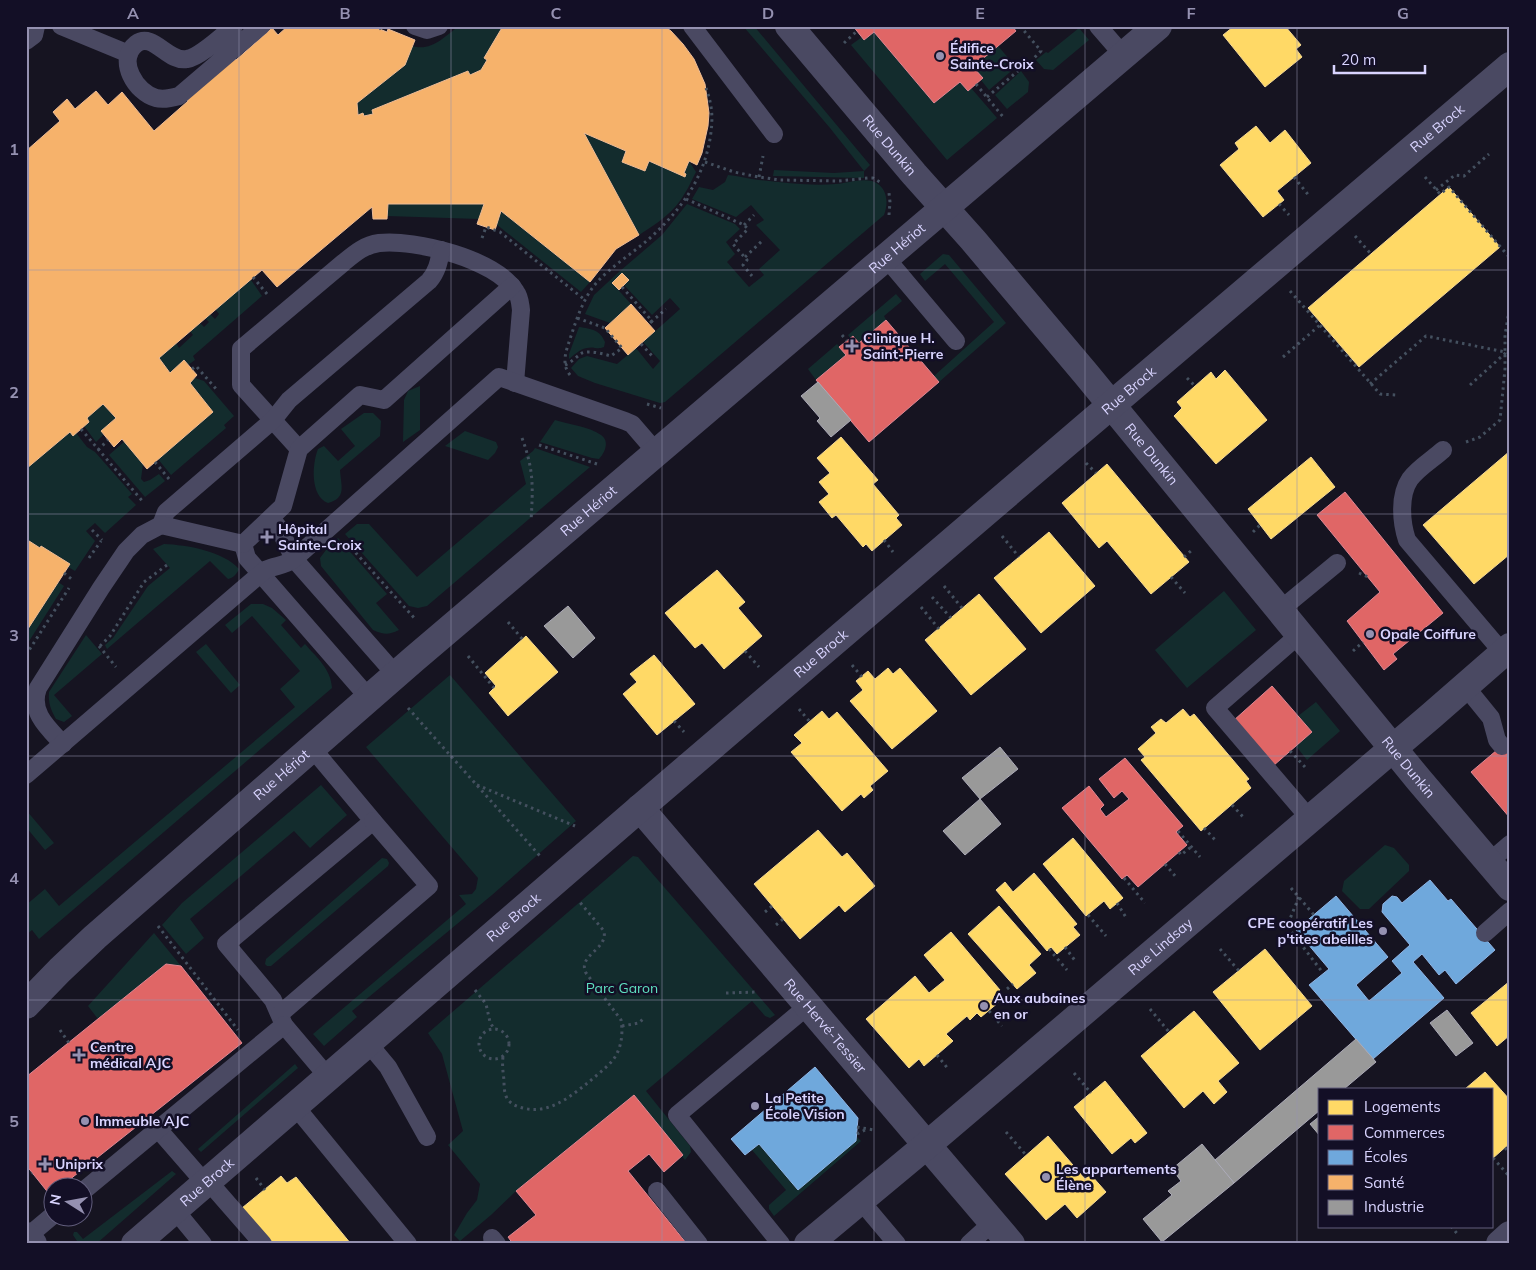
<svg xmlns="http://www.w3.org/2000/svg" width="1536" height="1270" font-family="Mulish,sans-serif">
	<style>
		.green { fill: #132c2d }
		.homes { fill: #ffd966; stroke: #f4d894 }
		.shops { fill: #e06666; stroke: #de8794 }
		.schools { fill: #6fa8dc; stroke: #8fb5e6 }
		.health { fill: #f6b26b; stroke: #edbc97 }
		.industry { fill: #999; stroke: #acabb8 }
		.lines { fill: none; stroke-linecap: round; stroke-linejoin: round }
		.path { stroke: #44505f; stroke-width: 3; stroke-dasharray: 2.5 4; stroke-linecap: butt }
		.service { stroke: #4a4962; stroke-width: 18 }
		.minor { stroke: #4a4962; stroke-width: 28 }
		.tertiary { stroke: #4a4962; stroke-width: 28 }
		.grid { fill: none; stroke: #9591b1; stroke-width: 1; stroke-opacity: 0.55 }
		.poi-dot { fill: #9591b1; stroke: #130f26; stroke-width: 2 }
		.labels { text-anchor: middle; stroke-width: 5; stroke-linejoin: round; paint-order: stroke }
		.poi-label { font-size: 14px; font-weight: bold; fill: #d9d4ff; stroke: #130f26; text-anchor: start }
		.street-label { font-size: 14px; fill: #d9d4ff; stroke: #130f26 }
		.park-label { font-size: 14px; fill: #5fe0c0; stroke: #130f26 }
		.neatline { fill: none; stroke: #9591b1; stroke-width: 2 }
		.grid-label { font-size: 16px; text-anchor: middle; font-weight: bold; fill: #9591b1 }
	</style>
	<rect width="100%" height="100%" fill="#161421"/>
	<g class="green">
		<path d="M459 26H503L484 58 487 60 481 70 470 75 468 71 372 110 373 114 364 116 363 113 358 115 357 103 404 65 412 46C431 52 444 37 459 26Z"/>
		<path d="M743 26H754L870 165 864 171V178L773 176 774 170 834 173 864 171 830 128Z"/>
		<path d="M1079 28 1089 40 1053 70 1044 69 1036 60 1046 52 1048 53Z"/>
		<path d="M874 32 934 103 960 82 968 91 971 88 997 118 947 160 851 45 862 37Z"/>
		<path d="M998 46 1016 67 989 90 981 80 982 78 973 67Z"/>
		<path d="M1021 71 1029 82 1028 92 1007 109 995 95Z"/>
		<path d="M584 133 626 151 622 162 644 171 649 161 685 177 686 174 684 173 689 161 696 172C692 179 689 187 685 193 675 212 656 224 639 235Z"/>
		<path d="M728 175C739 176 749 179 759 180 784 183 811 186 836 184 848 183 868 176 878 184 888 191 888 205 884 215L665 402 660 403 595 383 578 376 571 368 579 359 587 356 617 364 636 348 653 369 660 361 643 342 680 309 670 298 652 315 624 285 612 283 631 304 610 323 585 314 594 295 620 271 662 235 687 204 735 224 740 229 726 242 735 254 727 262 749 287 764 275 759 269 780 250 756 225 764 220 751 205 736 217 692 199 699 187 713 190 725 182Z"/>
		<path d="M388 204H484L479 219 387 216Z"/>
		<path d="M501 211 590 282 581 292 496 224Z"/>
		<path d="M943 254 949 255 1006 323 939 382 934 376 994 322 945 264 925 281 920 274Z"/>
		<path d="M251 280 262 296 193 356 195 360 188 365 184 360 170 373 159 358 176 343 179 348 193 335 190 331 200 323 204 327 209 322 205 318 210 314 215 319 219 314 215 309Z"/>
		<path d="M896 294 902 301 884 316 886 320 859 343 853 336 850 338 848 335Z"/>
		<path d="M579 327C592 329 600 330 605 342L604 347C597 350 594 346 587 348 580 349 574 355 569 359V354Z"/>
		<path d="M837 344 846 355 816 380 808 369Z"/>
		<path d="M195 378 204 381 234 416 224 425 226 428 171 475 158 459 213 412 190 383Z"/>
		<path d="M420 386V430L403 442 404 400 408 391Z"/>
		<path d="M103 404 116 418 101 431 103 435 96 442 84 426 87 418Z"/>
		<path d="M364 413H373L381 421 380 436 340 470C341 486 347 498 328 503 310 496 312 464 318 449L324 446 338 461 355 446 341 429Z"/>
		<path d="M555 420C568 424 590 427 601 435 610 441 605 453 599 459L592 458 540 442Z"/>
		<path d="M465 431 496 442 498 447 495 453 488 460 445 446Z"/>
		<path d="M70 432 76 433 87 447 95 452 132 494 128 497 136 505 105 533 95 523 86 531 95 541 75 571 68 567 69 564 41 546 40 548 26 539V469Z"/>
		<path d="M125 441 143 464 141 479 144 482 150 480 159 474 165 481 145 497 109 455Z"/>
		<path d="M535 448 590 467 427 606 418 608 409 606 345 534 357 524H369L417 577 526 484 520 461 533 451Z"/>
		<path d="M338 538 387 594 376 603 399 630C388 635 385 635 373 630L321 566 320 558 326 550Z"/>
		<path d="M164 544C187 545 223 551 239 569 237 574 233 578 228 579L210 561 107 649 105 645 113 638 148 586 170 568 153 549Z"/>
		<path d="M58 582 64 586 26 646V632Z"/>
		<path d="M1224 591 1256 630 1187 688 1155 650Z"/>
		<path d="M251 604H263L272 608 286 620 281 625 301 648 305 644C317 658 331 669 332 688L39 939 32 930 26 935V905L45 889 59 906 295 707 280 689 300 671 252 616 232 633 225 625Z"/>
		<path d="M86 635 102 654 54 695 72 716 64 722 56 719C51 710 48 703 49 692Z"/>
		<path d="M206 644 240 685 231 693 196 652Z"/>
		<path d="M450 675 576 821 492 895 352 1011 357 1017 324 1046 313 1034 466 904 459 895 472 894 476 889 478 878 366 747Z"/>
		<path d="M1316 702 1340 731 1307 760 1296 746 1312 732 1298 716Z"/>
		<path d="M321 785 347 815 310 848 294 831 190 919 204 938 186 954 162 925 182 903Z"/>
		<path d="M26 810 54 843 45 850 26 827Z"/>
		<path d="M1385 845 1394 848 1409 865V871L1369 909H1360L1342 891 1344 881Z"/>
		<path d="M633 856 638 857 775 1015 770 1018 765 1016 752 1001 646 1091 690 1146 691 1152 685 1160 634 1095 516 1191 491 1215 460 1241 454 1235 467 1213 477 1200 480 1184 448 1145 463 1131 442 1054 428 1033Z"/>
		<path d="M382 858 387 859 389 863 388 866 271 966H267L265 964 266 959Z"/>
		<path d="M154 933 181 966 166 964 98 1019 88 1006Z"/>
		<path d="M295 1064 298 1068 201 1152 198 1149Z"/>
		<path d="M856 1136 861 1141 774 1216 769 1209V1205L786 1190 752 1150 759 1144 798 1190 856 1141Z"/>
		<path d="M172 1171 176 1174 96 1244H79L73 1235 74 1232H77L83 1239Z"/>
	</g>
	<g class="homes">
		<path d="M1232 26H1285L1301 45 1296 49 1302 57 1265 87 1223 35 1233 27Z"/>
		<path d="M1256 126 1270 143 1285 130 1311 163 1277 191 1284 200 1263 217 1220 165 1239 149 1235 143Z"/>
		<path d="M1449 187 1500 247 1359 367 1308 308Z"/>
		<path d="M1225 370 1267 420 1216 464 1174 416 1182 408 1177 402 1211 372 1216 379Z"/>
		<path d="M841 437 878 480 873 484 899 515 896 518 902 525 872 551 866 544 863 547 836 515 832 518 819 502 829 494 819 482 830 473 817 458Z"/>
		<path d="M1510 451V554L1474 584 1423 525Z"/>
		<path d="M1311 457 1335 487 1271 539 1248 509Z"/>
		<path d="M1107 464 1189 562 1151 594 1107 541 1099 548 1062 503Z"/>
		<path d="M1049 532 1095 586 1041 633 994 578Z"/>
		<path d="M717 570 745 602 738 608 762 636 724 669 702 643 695 648 665 613Z"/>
		<path d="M979 594 1026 649 971 695 925 640Z"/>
		<path d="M526 636 558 672 508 716 489 693 496 686 485 673Z"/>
		<path d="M654 655 695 704 657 735 623 694 637 682 630 674Z"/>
		<path d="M888 668 893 674 900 668 937 711 892 749 850 701 863 690 856 681 868 671 875 679Z"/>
		<path d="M1183 709 1190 717 1194 714 1249 779 1246 781 1251 788 1201 831 1141 760 1145 757 1138 749 1156 733 1151 727 1161 719 1166 723Z"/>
		<path d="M822 711 829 719 837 712 888 771 870 786 873 790 864 798 861 794 842 811 791 752 802 743 794 735Z"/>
		<path d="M818 830 842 857 847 853 875 886 845 912 839 905 800 939 754 884Z"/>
		<path d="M1073 838 1123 898 1110 909 1104 901 1086 916 1043 864Z"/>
		<path d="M1034 873 1077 924 1073 927 1080 935 1057 954 1051 947 1047 951 996 890 1005 882 1013 892Z"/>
		<path d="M999 906 1041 954 1029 965 1036 973 1017 989 968 934Z"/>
		<path d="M951 932 1000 990 993 997 999 1002 981 1017 977 1013 970 1020 967 1016 946 1034 953 1041 924 1066 919 1059 909 1068 866 1019 915 976 929 993 945 980 924 955Z"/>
		<path d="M1265 949 1312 1006 1260 1050 1213 992Z"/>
		<path d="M1510 981V1035L1497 1046 1471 1013Z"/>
		<path d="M1194 1011 1239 1063 1218 1081 1227 1092 1214 1104 1203 1091 1184 1108 1141 1056Z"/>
		<path d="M1485 1072 1510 1100V1143L1492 1159V1089H1465Z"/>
		<path d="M1105 1081 1147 1133 1135 1143 1131 1138 1112 1154 1074 1107Z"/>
		<path d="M1048 1136 1085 1179 1091 1175 1106 1192 1077 1218 1065 1204 1046 1220 1005 1174Z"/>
		<path d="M281 1176 287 1183 296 1177 351 1244H271L242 1208Z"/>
	</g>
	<g class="shops">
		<path d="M853 26H1012L1016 31 973 67 983 78 976 84 968 91 960 82 934 103 874 32 864 40Z"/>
		<path d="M886 320 939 382 869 442 816 380 846 355 839 347 853 336 859 343Z"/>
		<path d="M1345 492 1443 613 1393 654 1397 659 1384 670 1347 621 1380 592 1317 515Z"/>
		<path d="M1272 686 1312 732 1273 766 1233 721Z"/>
		<path d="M1510 739V818L1471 772Z"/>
		<path d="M1125 758 1183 826 1176 832 1187 845 1138 887 1127 875 1122 879 1062 808 1089 786 1104 805 1100 809 1106 817 1129 799 1122 791 1114 798 1099 779Z"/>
		<path d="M166 964 181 966 242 1043 59 1188H52V1193L50 1195 26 1165V1077Z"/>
		<path d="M634 1095 683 1155 664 1172 649 1154 628 1171 687 1244H513L508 1237 536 1215 516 1191Z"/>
	</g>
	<g class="schools">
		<path d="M1430 880 1448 901 1451 899 1495 950 1456 984 1445 970 1439 975 1422 954 1413 962 1444 998 1373 1059 1309 985 1329 969 1296 930 1336 896 1388 957 1356 985 1369 1001 1402 973 1392 961 1410 945 1382 912 1383 904 1392 896 1397 897 1402 903Z"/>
		<path d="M815 1067 858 1118 856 1141 798 1190 759 1144 745 1155 731 1139Z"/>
	</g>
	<g class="health">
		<path d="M288 26H372L387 32 388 29 415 40 405 65 357 103 358 115 363 113 364 116 373 114 372 110 468 71 470 75 481 70 487 60 484 58 503 26H664L671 31 683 44 694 59 705 84 709 113 708 126 702 153 697 165 689 161 684 173 686 174 685 177 649 161 645 171 622 162 626 151 584 133 639 235 616 249 590 282 501 211 495 230 477 224 484 204H388L387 219H373L372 207 277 287 262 270 159 358 170 373 184 360 197 375 190 383 213 412 147 469 122 439 114 447 101 431 116 418 103 404 87 418 89 422 73 436 70 432 26 469V151L60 121 53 112 67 99 75 109 96 91 108 105 122 92 154 131 188 101 184 96 226 47 236 60 272 28 278 35Z"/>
		<path d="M622 273 629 280 619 290 612 283Z"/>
		<path d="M631 304 655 331 628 355 605 328Z"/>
		<path d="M26 539 40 548 41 546 70 564 26 632Z"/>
	</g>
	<g class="industry">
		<path d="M818 382 851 420 831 437 817 421 820 418 801 396Z"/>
		<path d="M568 606 595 638 573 658 544 626Z"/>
		<path d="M1000 747 1018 769 980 799 962 778Z"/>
		<path d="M980 799 1001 824 965 855 943 831Z"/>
		<path d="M1447 1010 1473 1043 1456 1056 1430 1023Z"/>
		<path d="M1356 1039 1376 1062 1344 1089H1320V1110L1234 1183 1215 1160Z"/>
		<path d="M1320 1116V1136L1310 1124Z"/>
		<path d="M1202 1144 1234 1183 1162 1242 1143 1219 1172 1195 1168 1191 1181 1181 1172 1169Z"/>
	</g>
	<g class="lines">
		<g class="path">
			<path d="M1020 26 1041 51 1034 58"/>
			<path d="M379 29 383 26"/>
			<path d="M844 43 857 31"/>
			<path d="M976 84 1004 118"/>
			<path d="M987 97 1018 71"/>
			<path d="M705 162 734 172 759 177 780 180 839 181 868 178H873L880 182"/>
			<path d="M759 177 763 156"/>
			<path d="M1294 177 1310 197"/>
			<path d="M1425 177 1440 194 1449 187 1510 258"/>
			<path d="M1436 190 1455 175 1464 176 1489 154"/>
			<path d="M686 199 744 225 748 229 733 244 747 260 743 265 752 276"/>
			<path d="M1279 204 1289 215"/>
			<path d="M889 215 890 202 889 193"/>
			<path d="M744 225 754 215"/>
			<path d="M1355 236 1371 254"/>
			<path d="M482 238 486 227 500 232 585 300"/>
			<path d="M745 257 762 241"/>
			<path d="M253 277 267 294"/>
			<path d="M622 287 652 321 649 324"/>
			<path d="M1290 291 1380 394 1396 395"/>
			<path d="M651 322 666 309"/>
			<path d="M842 335 847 341"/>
			<path d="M641 344 654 358"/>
			<path d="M1283 357 1320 325"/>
			<path d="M565 365C572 362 577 356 582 353 591 350 603 354 611 356L622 348 605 328 577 318"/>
			<path d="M192 369 196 366 217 390"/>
			<path d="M570 375C561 364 566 351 570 339 577 318 584 295 600 279 615 264 634 252 650 238 680 211 703 180 710 139 713 120 713 107 706 88"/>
			<path d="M1187 378 1195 386"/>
			<path d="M1370 384 1426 336 1510 353"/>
			<path d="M1470 385 1510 349"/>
			<path d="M647 404 661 408"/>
			<path d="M81 429 144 503"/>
			<path d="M522 438C534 470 533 488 531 521"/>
			<path d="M1466 442 1480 437 1500 420 1505 369V335L1510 305"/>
			<path d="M539 445 597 464"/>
			<path d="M98 450 108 440"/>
			<path d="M155 462 169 479"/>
			<path d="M1086 463 1096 473"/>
			<path d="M92 530 102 540"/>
			<path d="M1253 532 1260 525"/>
			<path d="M1002 536 1019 557"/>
			<path d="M884 540 893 552"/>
			<path d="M347 543 416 620"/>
			<path d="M1184 557 1192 550"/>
			<path d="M89 558 101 541"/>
			<path d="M64 573 74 581"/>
			<path d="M1359 573 1368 577"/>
			<path d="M1171 577 1185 593"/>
			<path d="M944 586 962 608"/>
			<path d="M932 597 951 618"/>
			<path d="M921 607 939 629"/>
			<path d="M508 622 523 640"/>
			<path d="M99 646 116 667"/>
			<path d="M100 646 110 636 144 582 167 565"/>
			<path d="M745 651 759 667"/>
			<path d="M1353 651 1363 642"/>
			<path d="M26 655 69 588"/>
			<path d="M468 656 494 688"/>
			<path d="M852 665 862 677"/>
			<path d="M408 708 540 856"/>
			<path d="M799 709 810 722"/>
			<path d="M674 721 684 732"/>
			<path d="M1290 751 1305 767"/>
			<path d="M477 785 575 826"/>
			<path d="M1232 805 1245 819"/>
			<path d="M1204 828 1217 842"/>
			<path d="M1178 831 1200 857"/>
			<path d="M1179 852 1181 855 1191 847"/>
			<path d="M1165 864 1176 877"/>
			<path d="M1124 878 1145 903"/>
			<path d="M1291 888 1314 915"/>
			<path d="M1299 897 1287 926 1323 973"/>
			<path d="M1117 903 1127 919"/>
			<path d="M765 912 772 906"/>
			<path d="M1088 915 1106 936"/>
			<path d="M776 925 783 919"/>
			<path d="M158 926 238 1030"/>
			<path d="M1065 947 1076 962"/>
			<path d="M1049 949 1067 970"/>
			<path d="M1220 949 1239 971"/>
			<path d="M1007 989 1013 984"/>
			<path d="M475 990 486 1004 490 1022 494 1029"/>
			<path d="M726 993 758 992"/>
			<path d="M1150 1009 1169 1032"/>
			<path d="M989 1011 1002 1026"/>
			<path d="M622 1026 639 1023 644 1018"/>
			<circle cx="494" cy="1044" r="15"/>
			<path d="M60 1030 69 1043"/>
			<path d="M937 1055 949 1070"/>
			<path d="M503 1057C502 1065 503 1072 504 1080 504 1086 504 1096 509 1101 513 1105 518 1107 523 1108 549 1115 571 1096 590 1081 599 1073 609 1066 615 1057 622 1046 623 1032 621 1020L586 973C577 955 608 950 604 931L578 900"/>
			<path d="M1074 1073 1091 1093"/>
			<path d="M857 1127 874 1130"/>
			<path d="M1006 1132 1026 1155"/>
			<path d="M857 1134 865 1130"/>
			<path d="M1505 1148 1510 1153"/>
			<path d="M1493 1158 1510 1177"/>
			<path d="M26 1177 32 1173"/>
			<path d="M256 1178 265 1190"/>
			<path d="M1451 1226 1459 1236"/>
		</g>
		<g class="service">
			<path d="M61 26 129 54"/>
			<path d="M234 26C223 35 200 57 187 59 168 63 153 31 136 44 116 60 136 93 156 98 163 100 172 98 179 96L261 26"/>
			<path d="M415 26 427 30 439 26"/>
			<path d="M692 26 774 134"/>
			<path d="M1098 26 1124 56"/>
			<path d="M26 41 34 35 36 26"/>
			<path d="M886 258 956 341"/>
			<path d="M299 449 241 385V349L343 263C354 254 364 245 379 243 415 239 496 259 516 292 520 297 520 303 521 310L515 383"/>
			<path d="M1443 450C1433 459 1418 468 1410 479 1399 495 1401 522 1407 540L1503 653"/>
			<path d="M271 518 279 528 294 559 396 675"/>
			<path d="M161 525 166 512 273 420 289 400 429 281C437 272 439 262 441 250"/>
			<path d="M243 544 247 558 369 698"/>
			<path d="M1280 610 1337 563"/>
			<path d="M1300 634 1215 708 1310 819"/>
			<path d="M1465 686 1491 718 1497 740 1502 746"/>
			<path d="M63 744C48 728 29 712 38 688L101 588 126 551 142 535 161 525 243 544 283 506 299 449 360 395 384 400 512 286"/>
			<path d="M312 748 373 821 226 944 273 1000 284 1025 328 1077"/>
			<path d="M26 775 265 570C276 565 285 566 294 559L499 377 625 421 632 424 657 453"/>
			<path d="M1489 862 1510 844"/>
			<path d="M1485 933 1510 911"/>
			<path d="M280 1014 429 886 373 821"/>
			<path d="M368 1043 388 1067 427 1137"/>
			<path d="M295 1106 408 1244"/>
			<path d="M158 1129 205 1183"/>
			<path d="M208 1181 263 1244"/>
			<path d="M657 1191 699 1244"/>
			<path d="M82 1192 284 1025"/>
			<path d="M860 1200 897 1244"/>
			<path d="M175 1210 203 1244"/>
			<path d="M27 1237 52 1216"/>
			<path d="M492 1238 497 1244"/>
			<path d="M781 1244 677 1115 809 1005"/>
			<path d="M969 1244 993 1222"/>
		</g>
		<g class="minor">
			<path id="s1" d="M789 26 914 174 973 240 1086 374 1419 780 1510 887"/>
			<path id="s2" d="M640 808 1011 1244"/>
			<path d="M26 1236 33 1244"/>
			<path d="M1500 1244 1510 1235"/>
		</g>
		<g class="tertiary">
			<path id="s3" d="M26 1005 60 970 95 937 414 659 1158 26"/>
			<path id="s4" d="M135 1244 640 808 1089 424 1510 66"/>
			<path id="s5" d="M808 1244 927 1145 1431 716 1510 647"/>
		</g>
	</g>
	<path class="grid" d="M239 26V1244M451 26V1244M662 26V1244M874 26V1244M1085 26V1244M1297 26V1244M26 270H1510M26 514H1510M26 756H1510M26 1000H1510"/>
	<g class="poi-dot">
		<circle cx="940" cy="56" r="5"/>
		<path d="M849.5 338.5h5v5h5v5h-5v5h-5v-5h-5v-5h5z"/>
		<path d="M264.5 529.5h5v5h5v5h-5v5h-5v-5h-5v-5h5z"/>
		<circle cx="1370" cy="634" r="5"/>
		<circle cx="1383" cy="931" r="5"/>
		<circle cx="984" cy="1006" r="5"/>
		<path d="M76.5 1047.5h5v5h5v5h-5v5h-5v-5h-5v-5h5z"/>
		<circle cx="755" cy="1106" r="5"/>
		<circle cx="85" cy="1121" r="5"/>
		<path d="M42.5 1156.5h5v5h5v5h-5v5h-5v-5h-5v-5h5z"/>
		<circle cx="1046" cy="1177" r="5"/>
	</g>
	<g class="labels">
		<g class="poi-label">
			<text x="950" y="53">Édifice<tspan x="950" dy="16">Sainte-Croix</tspan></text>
			<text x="863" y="343">Clinique H.<tspan x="863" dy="16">Saint-Pierre</tspan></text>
			<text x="278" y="534">Hôpital<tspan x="278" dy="16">Sainte-Croix</tspan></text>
			<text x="1380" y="639">Opale Coiffure</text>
			<text x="1373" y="928" text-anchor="end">CPE coopératif Les<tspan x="1373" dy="16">p'tites abeilles</tspan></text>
			<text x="994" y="1003">Aux aubaines<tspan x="994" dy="16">en or</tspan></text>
			<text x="90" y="1052">Centre<tspan x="90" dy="16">médical AJC</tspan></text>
			<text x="765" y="1103">La Petite<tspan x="765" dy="16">École Vision</tspan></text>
			<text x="95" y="1126">Immeuble AJC</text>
			<text x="55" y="1169">Uniprix</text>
			<text x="1056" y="1174">Les appartements<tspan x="1056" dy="16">Élène</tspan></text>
		</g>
		<g class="street-label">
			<text dy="5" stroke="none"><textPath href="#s4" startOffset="1715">Rue Brock</textPath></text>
			<text dy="5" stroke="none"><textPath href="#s1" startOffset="156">Rue Dunkin</textPath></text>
			<text dy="5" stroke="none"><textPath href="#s3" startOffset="1154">Rue Hériot</textPath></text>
			<text dy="5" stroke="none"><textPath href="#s4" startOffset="1310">Rue Brock</textPath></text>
			<text dy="5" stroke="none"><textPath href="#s1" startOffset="561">Rue Dunkin</textPath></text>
			<text dy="5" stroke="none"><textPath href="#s3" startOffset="749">Rue Hériot</textPath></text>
			<text dy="5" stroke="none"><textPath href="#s4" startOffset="905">Rue Brock</textPath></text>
			<text dy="5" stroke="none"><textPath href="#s1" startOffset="966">Rue Dunkin</textPath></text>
			<text dy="5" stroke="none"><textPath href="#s3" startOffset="344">Rue Hériot</textPath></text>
			<text dy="5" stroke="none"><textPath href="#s4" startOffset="500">Rue Brock</textPath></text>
			<text dy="5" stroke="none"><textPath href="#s5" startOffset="461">Rue Lindsay</textPath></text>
			<text dy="5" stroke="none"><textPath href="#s2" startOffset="286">Rue Hervé-Tessier</textPath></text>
			<text dy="5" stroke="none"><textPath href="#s4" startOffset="95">Rue Brock</textPath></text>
		</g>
		<g class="park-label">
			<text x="622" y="993">Parc Garon</text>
		</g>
	</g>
	<rect width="1536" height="1270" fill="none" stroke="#130f26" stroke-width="55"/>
	<rect x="1318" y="1088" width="175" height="140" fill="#130f26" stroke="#625e7d"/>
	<rect x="1328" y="1100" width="25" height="15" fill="#ffd966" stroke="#625e7d"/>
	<text x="1364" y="1112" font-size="15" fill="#d9d4ff">Logements</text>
	<rect x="1328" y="1125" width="25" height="15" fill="#e06666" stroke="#625e7d"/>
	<text x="1364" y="1138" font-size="15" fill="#d9d4ff">Commerces</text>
	<rect x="1328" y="1150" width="25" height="15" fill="#6fa8dc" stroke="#625e7d"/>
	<text x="1364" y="1162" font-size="15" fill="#d9d4ff">Écoles</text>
	<rect x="1328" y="1175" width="25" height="15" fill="#f6b26b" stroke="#625e7d"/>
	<text x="1364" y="1188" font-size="15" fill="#d9d4ff">Santé</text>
	<rect x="1328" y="1200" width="25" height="15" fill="#999999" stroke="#625e7d"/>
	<text x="1364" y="1212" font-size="15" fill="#d9d4ff">Industrie</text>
	<g transform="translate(68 1202) rotate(281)"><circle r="24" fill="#130f26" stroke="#625e7d"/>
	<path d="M0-4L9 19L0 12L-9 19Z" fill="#9591b1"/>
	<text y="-8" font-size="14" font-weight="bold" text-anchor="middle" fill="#d9d4ff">N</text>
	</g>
	<path d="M1334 65v8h91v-8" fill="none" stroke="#d9d4ff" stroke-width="2.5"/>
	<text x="1341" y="65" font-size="15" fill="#d9d4ff" stroke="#130f26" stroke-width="4" paint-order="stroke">20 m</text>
	<rect x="28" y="28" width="1480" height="1214" class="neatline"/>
	<g class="grid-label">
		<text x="133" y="19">A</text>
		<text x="345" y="19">B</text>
		<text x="556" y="19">C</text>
		<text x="768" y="19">D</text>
		<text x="980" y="19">E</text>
		<text x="1191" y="19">F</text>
		<text x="1403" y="19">G</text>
		<text x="14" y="155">1</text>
		<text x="14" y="398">2</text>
		<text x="14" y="641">3</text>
		<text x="14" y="884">4</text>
		<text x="14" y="1127">5</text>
	</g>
</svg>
